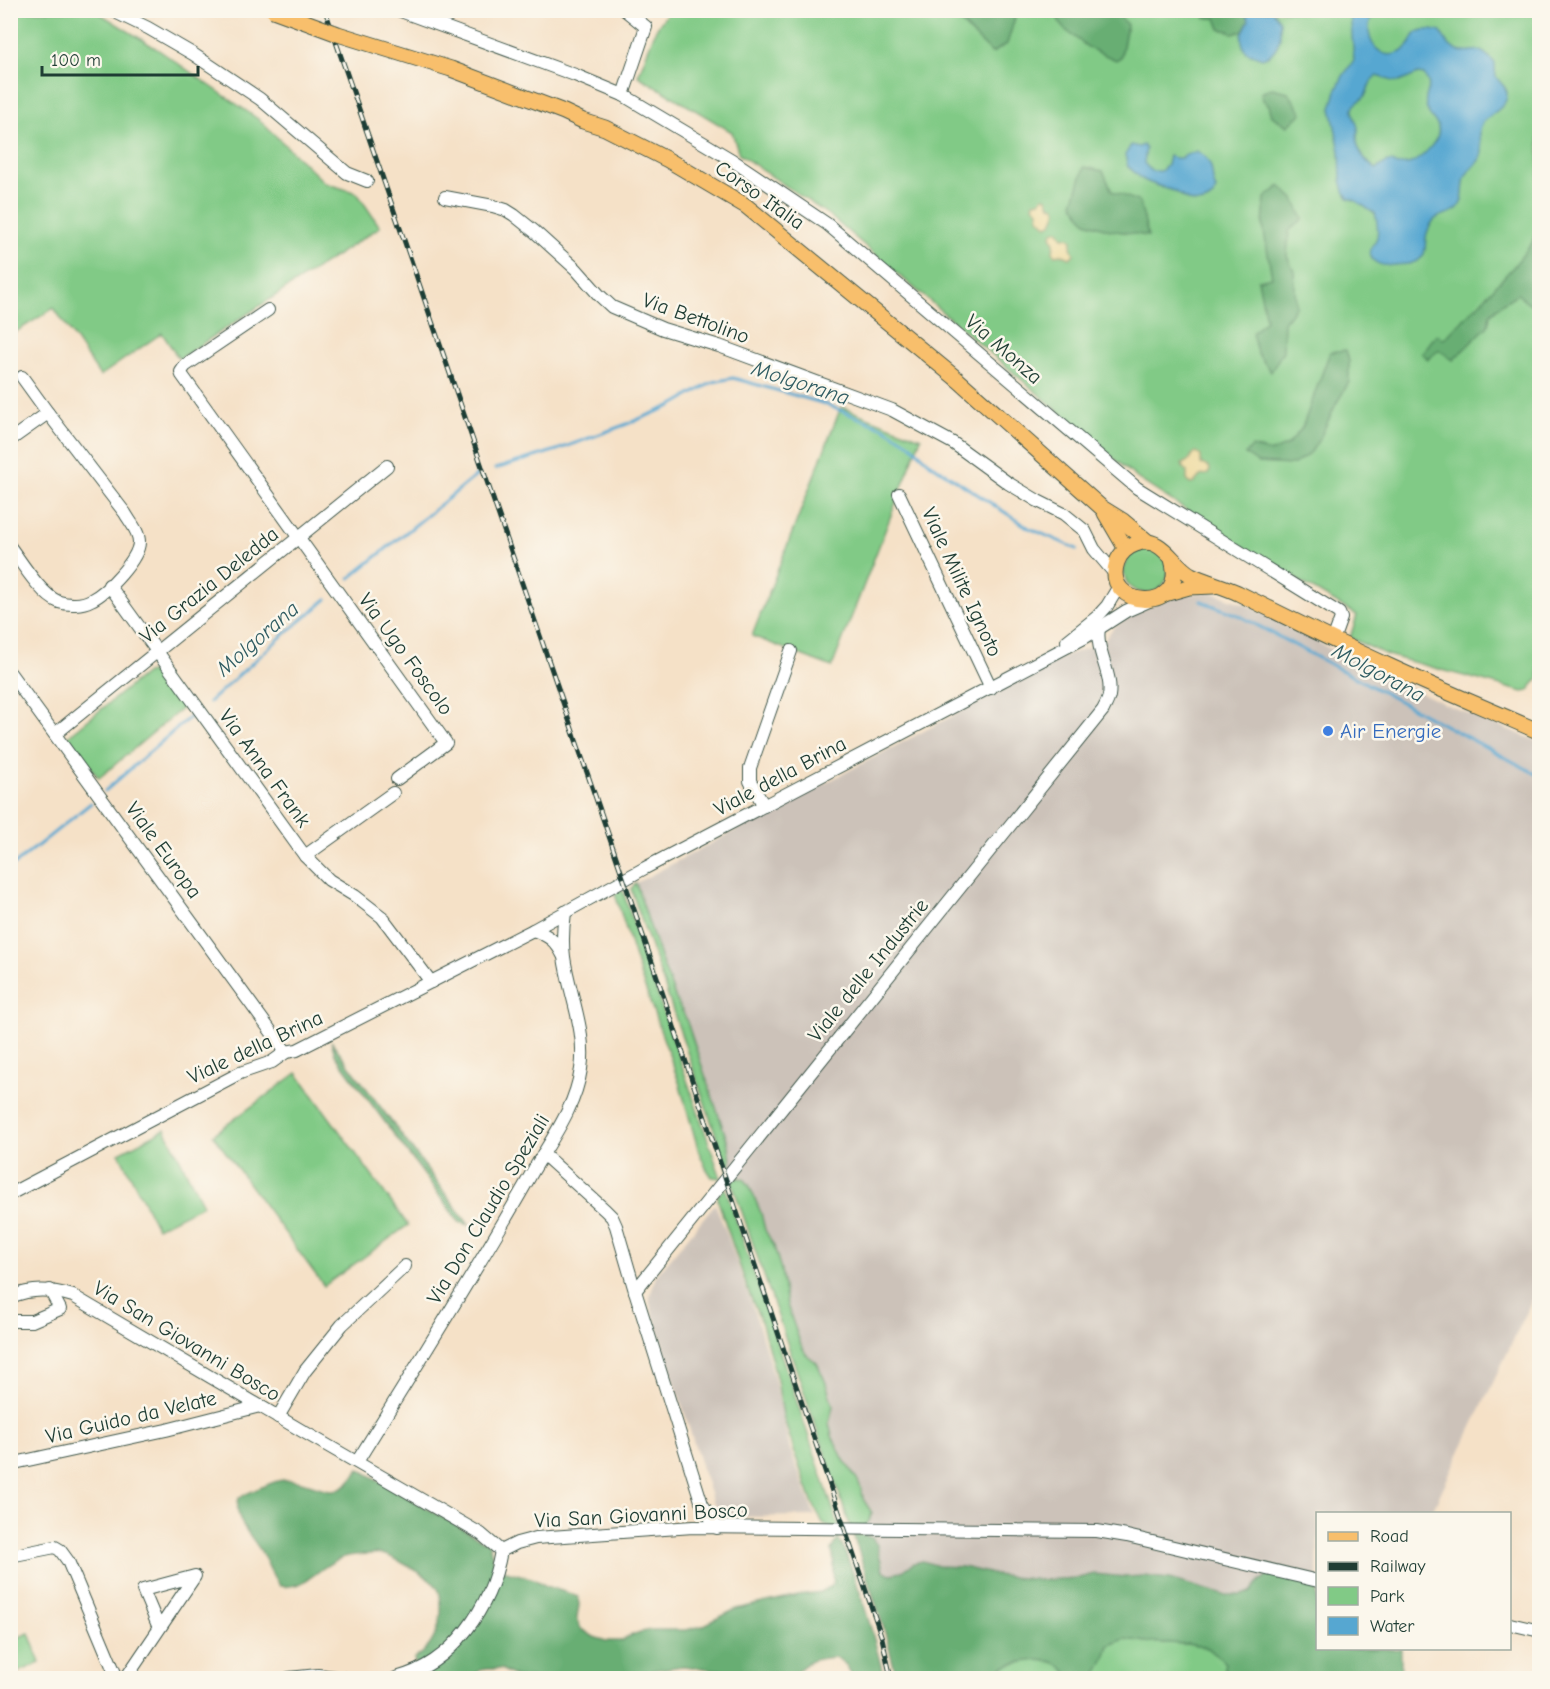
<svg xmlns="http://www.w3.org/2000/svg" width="1550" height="1689" font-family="'Comic Neue',sans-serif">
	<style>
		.industrial { fill: #ccc2b9 }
		.green { fill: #81ca86; stroke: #50845d; stroke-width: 1.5 }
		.forest { fill: #68ae73; stroke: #447654; stroke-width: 1.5 }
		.sand { fill: #eeda9e; stroke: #868c69; stroke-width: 1.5 }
		.water { fill: #56a7d1; stroke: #3a7282; stroke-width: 1.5; fill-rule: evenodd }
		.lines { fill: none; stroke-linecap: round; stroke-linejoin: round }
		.stream { stroke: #56a7d1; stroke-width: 3 }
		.minor-casing { stroke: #3f564a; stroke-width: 14 }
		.major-casing { stroke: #3f564a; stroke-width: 17 }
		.minor { stroke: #fff; stroke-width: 12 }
		.major { stroke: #f8bf6c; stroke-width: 15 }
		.rail-casing { stroke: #1f3d34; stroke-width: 5 }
		.rail { stroke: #fbf7ec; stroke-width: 3; stroke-dasharray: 9; stroke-linecap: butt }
		.major-bridge-casing { stroke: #3f564a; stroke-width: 17; stroke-linecap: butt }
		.major-bridge { stroke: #f8bf6c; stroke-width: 15 }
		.shop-dot { fill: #3f7fe0; stroke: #fbf7ec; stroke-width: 2 }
		.labels { text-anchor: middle; stroke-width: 5; stroke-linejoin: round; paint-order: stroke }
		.street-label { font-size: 21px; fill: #1f3d34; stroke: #fbf7ec }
		.shop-label { font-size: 21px; fill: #366cbe; stroke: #fbf7ec; text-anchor: start }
		.water-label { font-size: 22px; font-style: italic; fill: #305d63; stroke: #fbf7ec }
	</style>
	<rect width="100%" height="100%" fill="#fbf7ec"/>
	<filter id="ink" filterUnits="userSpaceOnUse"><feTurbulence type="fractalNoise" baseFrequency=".0167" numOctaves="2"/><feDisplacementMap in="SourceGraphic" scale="12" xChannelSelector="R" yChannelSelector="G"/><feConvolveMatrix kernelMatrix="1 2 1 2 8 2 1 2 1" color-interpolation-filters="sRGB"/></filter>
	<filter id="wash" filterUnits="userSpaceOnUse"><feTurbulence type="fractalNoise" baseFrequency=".008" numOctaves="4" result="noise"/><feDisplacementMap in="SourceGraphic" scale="24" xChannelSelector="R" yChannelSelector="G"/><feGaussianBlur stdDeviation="1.35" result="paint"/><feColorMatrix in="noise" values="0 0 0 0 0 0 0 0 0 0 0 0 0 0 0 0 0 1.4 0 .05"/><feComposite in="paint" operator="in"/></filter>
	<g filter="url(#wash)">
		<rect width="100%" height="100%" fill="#f5e1c7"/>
		<g class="industrial">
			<path d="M1211 592 1247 605 1338 653 1445 704 1539 742V1286L1431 1513 1318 1514 1317 1581H1259L1251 1592 1242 1595H1224L1145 1576 1126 1577 1094 1574 1079 1578 1041 1580 1002 1576 962 1567 938 1566 923 1561 914 1563 901 1572 888 1574 883 1570 879 1552 862 1532 872 1513 863 1498 862 1490 857 1479 844 1460 832 1436 829 1423 833 1406 826 1383 817 1363 806 1354 801 1345 787 1305 774 1246 765 1230 761 1213 749 1185 744 1179 739 1178 731 1180 728 1170 731 1162 729 1146 689 1027 677 1002 660 957 636 883 1068 655 1103 642 1114 627 1135 613 1175 596Z"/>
			<path d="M715 1204 727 1234 758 1323 775 1381 790 1449 815 1516 727 1517 713 1503 650 1304V1296L656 1276Z"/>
		</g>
		<g class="green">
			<path d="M10 11H96L157 49 258 119 325 183 357 193 380 227 179 359 162 333 100 376 54 308 11 335Z"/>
			<path d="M669 11H1539V678L1528 691 1523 692 1387 655 1350 638 1357 615 1259 557 1138 479 830 216 739 154 732 132 638 76 656 29Z"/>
			<path d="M841 407 921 438 832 667 752 636Z"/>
			<circle cx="1146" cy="571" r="22"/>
			<path d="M151 672H158L185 706 99 778 67 737 146 673Z"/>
			<path d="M636 883 660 957 677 1002 685 1016 729 1146 731 1162 728 1170 634 898 631 889Z"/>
			<path d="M619 889 623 891 644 956 721 1178 712 1177 706 1168 699 1152 680 1085 640 974 615 894Z"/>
			<path d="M297 1073 408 1225 324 1286 213 1135Z"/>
			<path d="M165 1129 203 1205 157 1228 119 1153Z"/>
			<path d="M739 1178 744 1179 749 1185 761 1213 765 1230 774 1246 781 1270 787 1305 801 1345 806 1354 817 1363 826 1383 833 1406 829 1423 832 1436 844 1460 857 1479 862 1490 863 1499 872 1513C870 1524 862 1528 853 1534L731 1180Z"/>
			<path d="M725 1187 842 1536 836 1538 834 1529 823 1523 812 1502 796 1457 783 1415 777 1380 762 1324 749 1293 718 1201V1195Z"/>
			<path d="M29 1633 40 1663 11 1675V1640Z"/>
			<path d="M1125 1639 1147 1642 1187 1644 1208 1648 1226 1663 1223 1678H1092C1101 1670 1105 1657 1109 1645Z"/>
			<path d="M1036 1660 1051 1661 1062 1666 1072 1678H987C1003 1665 1015 1663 1036 1660Z"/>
		</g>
		<g class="forest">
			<path d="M1245 10 1249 20 1243 31 1233 34 1229 31 1220 29 1216 18H1205V11Z"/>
			<path d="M954 11H1009L1015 18 1007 44 992 53 956 18Z"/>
			<path d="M1054 11H1116L1127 25 1121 57 1116 60 1089 48 1063 28Z"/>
			<path d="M1272 88 1288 92 1302 113 1288 126 1272 116 1269 105 1263 100 1261 93Z"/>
			<path d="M1084 167 1103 171 1112 191 1140 202 1148 236 1110 230 1086 222 1073 203Z"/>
			<path d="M1280 186 1294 199 1303 219 1289 231 1287 256 1294 271 1296 306 1284 322 1283 351 1271 372 1257 353 1252 333 1266 320 1258 280 1272 277 1263 226 1265 198Z"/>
			<path d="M1539 222V292L1533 306 1517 294 1503 303 1490 315 1488 326 1453 360 1439 350 1428 359 1422 353 1436 335 1444 339 1479 304 1514 266 1532 243Z"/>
			<path d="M1346 350 1349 361V382L1336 404 1321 436 1311 452 1293 465 1258 463 1245 454 1252 447 1272 452 1288 445 1302 428 1330 352Z"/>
			<path d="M331 1041 469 1225 459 1222 335 1055Z"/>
			<path d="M359 1469 489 1544 495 1566 503 1570 534 1579 546 1586 571 1594 578 1597 579 1605 577 1618 581 1629 594 1637 606 1641H621L634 1634 650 1630H686L702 1626 736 1609 798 1595 821 1592 833 1585 834 1563 832 1550 838 1539 842 1544C860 1588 873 1632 884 1678H854L846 1665 836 1657C810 1659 808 1660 790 1678H749L737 1672 683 1666 600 1678H517L501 1669H488L481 1670 470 1678H423L424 1674 416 1666 414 1659C418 1656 422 1654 425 1650 434 1642 440 1625 441 1613 442 1589 438 1584 419 1572 407 1566 395 1557 382 1554 377 1553 373 1554 368 1554 350 1555 340 1556 325 1567 310 1577 300 1589 280 1586 272 1576 268 1564 262 1553 252 1535 232 1520 239 1498 247 1493 276 1480 283 1480 319 1478 334 1510 359 1469Z"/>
			<path d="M853 1534 864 1535 872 1538 877 1545 883 1570 888 1573 892 1574 901 1572 914 1563 923 1561 938 1566 962 1567 1002 1576 1041 1580 1079 1578 1094 1574 1126 1577 1144 1576 1169 1579 1224 1595H1242L1251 1592 1259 1581 1269 1575 1317 1581 1318 1648 1401 1649V1678H1223L1226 1663 1208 1648 1187 1644 1147 1642 1125 1639 1109 1645C1107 1653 1099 1676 1091 1678 1085 1680 1077 1678 1071 1678 1068 1675 1066 1670 1062 1667 1049 1655 1013 1661 998 1670 994 1672 990 1676 987 1678H897L884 1629Z"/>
		</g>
		<g class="sand">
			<path d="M1043 197 1047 198 1050 205 1055 207 1057 211 1052 223 1047 226 1039 218 1038 211 1033 206 1034 202 1040 201Z"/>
			<path d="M1058 230 1063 237H1068L1072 240 1071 247 1074 254 1070 258 1061 254 1055 255 1053 253 1054 243 1051 235 1053 232Z"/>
			<path d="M1196 452 1201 456V464L1209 467 1210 470 1208 474 1200 476 1194 483 1190 484 1187 480V471L1183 468 1182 464 1190 460 1193 454Z"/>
		</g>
		<g class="water">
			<path d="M1245 11H1273L1280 21V39L1276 48 1270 55 1262 58 1246 52C1238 37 1242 34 1249 20Z"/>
			<path d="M1350 11H1375C1371 18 1368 24 1369 32 1370 40 1374 48 1381 52 1390 58 1404 53 1410 44 1413 40 1413 35 1418 32 1425 28 1433 30 1441 32 1446 42 1452 52 1465 52 1471 52 1474 49 1480 51 1485 52 1491 59 1495 63 1495 67 1495 72 1496 76 1499 83 1508 87 1507 95 1506 111 1487 113 1481 126 1477 135 1483 144 1482 153 1481 164 1468 168 1465 178 1462 188 1465 201 1457 209 1450 215 1439 214 1433 221 1431 224 1428 230 1427 233 1423 246 1430 258 1412 263 1407 265 1400 264 1394 265 1387 266 1379 266 1373 260 1367 252 1372 248 1376 240 1379 234 1377 220 1375 213 1365 209 1359 200 1348 198L1344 191 1341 180 1340 151 1331 108 1336 91 1343 76 1354 60ZM1418 74 1424 75C1435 89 1423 93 1426 106 1427 115 1435 119 1438 127 1442 139 1422 158 1411 163 1407 165 1401 164 1397 165L1392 162H1387L1376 169C1366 162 1356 150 1357 137 1357 131 1359 134 1358 128 1357 122 1352 116 1353 109 1354 102 1362 101 1365 96 1370 87 1367 84 1377 76L1393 81 1399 82Z"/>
			<path d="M1131 145 1139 147 1143 145 1146 149 1144 163 1151 171H1161L1167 165 1169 156 1175 158H1182L1186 155 1197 151C1201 154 1206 157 1208 161 1215 170 1210 179 1216 189 1214 200 1202 206 1190 201 1184 199 1180 194 1174 191 1164 187 1152 185 1142 179 1137 176 1133 170 1128 167L1125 155Z"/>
		</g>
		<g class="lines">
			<g class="stream">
				<path d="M495 469 557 450 627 424 673 405 713 382 733 378 822 403 884 428 910 444 931 464 1029 528 1077 549"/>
				<path d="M350 578 477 475"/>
				<path d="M1201 601 1238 615 1540 776"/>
				<path d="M209 702 281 637 327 599"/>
				<path d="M105 791 191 716"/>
				<path d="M10 868 91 803"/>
			</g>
		</g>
	</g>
	<g filter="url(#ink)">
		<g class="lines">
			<g class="minor-casing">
				<g id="minor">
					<path d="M111 10 148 28 193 54 260 99 347 173 367 181"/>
					<path d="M398 10 575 75 623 95 732 160 827 224 1137 488 1339 613 1341 618 1333 640"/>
					<path d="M623 95 646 27 625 10"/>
					<path d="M445 197 493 206 506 210 514 215 534 231 576 269 599 295 612 307 663 329 719 346 892 410 953 443 1008 483 1038 501 1064 514 1085 531 1094 549 1116 575"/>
					<path d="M268 310 185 366 181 372 182 375 446 743 397 779"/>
					<path d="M22 377 48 413"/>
					<path d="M10 440 48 413 125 513C130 522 139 531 139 542 139 559 106 593 91 600 82 605 68 605 59 602 41 595 22 563 10 547"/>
					<path d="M899 494 991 688"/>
					<path d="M109 585 305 856 329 880 355 896 382 917 431 982"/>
					<path d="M1067 641 1097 617 1107 606 1119 586"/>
					<path d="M10 673 286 1052"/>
					<path d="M55 734 387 466"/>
					<path d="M764 806 750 781V768L791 651"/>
					<path d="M305 856 393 793"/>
					<path d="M533 930C548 935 556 941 563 955"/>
					<path d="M543 1154 605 1210 612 1217 616 1226 635 1291 702 1504 717 1528"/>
					<path d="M10 1194 240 1073 272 1062 286 1052 297 1050 533 930 645 868 1046 658 1084 638 1126 611 1149 601"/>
					<path d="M635 1291 1103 710C1105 706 1108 701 1109 696 1113 673 1095 652 1099 628"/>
					<path d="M10 1297C33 1288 50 1289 73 1296L304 1432 481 1534 501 1551"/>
					<path d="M10 1321H32L60 1309 50 1290"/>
					<path d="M278 1417 305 1371 342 1325 405 1266"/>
					<path d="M357 1462C415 1368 474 1275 529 1178 549 1142 575 1110 581 1069 587 1031 569 994 564 957 562 942 563 927 565 912"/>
					<path d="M10 1464 166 1430 260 1406"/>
					<path d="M501 1551 517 1543 536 1538 693 1527 1097 1531 1127 1536 1318 1581"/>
					<path d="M10 1556 55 1547 60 1550 68 1561 117 1678"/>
					<path d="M1510 1624 1540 1631"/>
					<path d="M126 1678 195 1576 143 1590 159 1628"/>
					<path d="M289 1678 318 1675 345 1678"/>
					<path d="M396 1678C454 1663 491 1607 501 1551"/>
				</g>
			</g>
			<g class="major-casing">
				<g id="major">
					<path d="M957 379 1102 508 1123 521 1148 542"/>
					<path d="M1105 513 1126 549"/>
					<path d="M1172 559C1189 616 1101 609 1117 562 1120 554 1127 547 1136 544 1162 534 1172 565 1191 575 1206 582 1223 586 1238 593 1288 618 1338 643 1389 666 1439 689 1490 710 1540 732"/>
					<path d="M1164 594 1189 587 1214 586"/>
				</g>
			</g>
			<use href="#minor" class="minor"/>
			<use href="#major" class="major"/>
			<g class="rail-casing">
				<path id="rail" d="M325 10 624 880 838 1509 882 1638 891 1678"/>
			</g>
			<use href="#rail" class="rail"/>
			<g class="major-bridge-casing">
				<path id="major-bridge" d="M273 10 338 34 451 69 564 112 583 121 605 128 668 160 746 206 957 379"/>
			</g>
			<use href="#major-bridge" class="major-bridge"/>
		</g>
	</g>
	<circle class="shop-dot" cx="1328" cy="731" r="6"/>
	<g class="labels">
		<g class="street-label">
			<text transform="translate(760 195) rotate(35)" y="7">Corso Italia</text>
			<text transform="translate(696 318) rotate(20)" y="7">Via Bettolino</text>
			<text transform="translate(1004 349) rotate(41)" y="7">Via Monza</text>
			<text transform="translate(962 582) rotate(65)" y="7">Viale Milite Ignoto</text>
			<text transform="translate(209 585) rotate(-39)" y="7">Via Grazia Deledda</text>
			<text transform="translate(406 654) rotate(54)" y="7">Via Ugo Foscolo</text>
			<text transform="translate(265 768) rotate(54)" y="7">Via Anna Frank</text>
			<text transform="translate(780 776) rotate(-28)" y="7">Viale della Brina</text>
			<text transform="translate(164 850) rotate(54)" y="7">Viale Europa</text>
			<text transform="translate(868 970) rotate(-51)" y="7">Viale delle Industrie</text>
			<text transform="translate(255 1047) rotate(-25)" y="7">Viale della Brina</text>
			<text transform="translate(488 1209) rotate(-59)" y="7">Via Don Claudio Speziali</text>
			<text transform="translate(187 1341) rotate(31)" y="7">Via San Giovanni Bosco</text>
			<text transform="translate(131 1417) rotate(-13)" y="7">Via Guido da Velate</text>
			<text transform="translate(641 1515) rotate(-3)" y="7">Via San Giovanni Bosco</text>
		</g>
		<g class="shop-label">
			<text x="1340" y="738">Air Energie</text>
		</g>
		<g class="water-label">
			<text transform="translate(801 382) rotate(18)" y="8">Molgorana</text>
			<text transform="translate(257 638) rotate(-41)" y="8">Molgorana</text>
			<text transform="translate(1379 672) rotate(28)" y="8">Molgorana</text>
		</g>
	</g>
	<rect width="1550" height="1689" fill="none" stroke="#fbf7ec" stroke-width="36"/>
	<rect x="1316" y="1512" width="195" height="138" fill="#fbf7ec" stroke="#a3ada2" stroke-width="1.5"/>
	<rect x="1328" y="1532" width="30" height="9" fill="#f8bf6c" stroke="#a3ada2" stroke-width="1.5"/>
	<text x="1370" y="1542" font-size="18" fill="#1f3d34">Road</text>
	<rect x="1328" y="1562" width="30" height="9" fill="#1f3d34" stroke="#a3ada2" stroke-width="1.5"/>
	<text x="1370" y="1572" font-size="18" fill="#1f3d34">Railway</text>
	<rect x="1328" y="1587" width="30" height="18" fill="#81ca86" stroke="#a3ada2" stroke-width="1.5"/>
	<text x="1370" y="1602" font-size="18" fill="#1f3d34">Park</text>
	<rect x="1328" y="1617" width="30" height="18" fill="#56a7d1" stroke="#a3ada2" stroke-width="1.5"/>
	<text x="1370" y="1632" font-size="18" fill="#1f3d34">Water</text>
	<path d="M42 66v9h156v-9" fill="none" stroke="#1f3d34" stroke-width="3"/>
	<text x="51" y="66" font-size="18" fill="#1f3d34" stroke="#fbf7ec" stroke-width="4.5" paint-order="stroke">100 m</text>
</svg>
